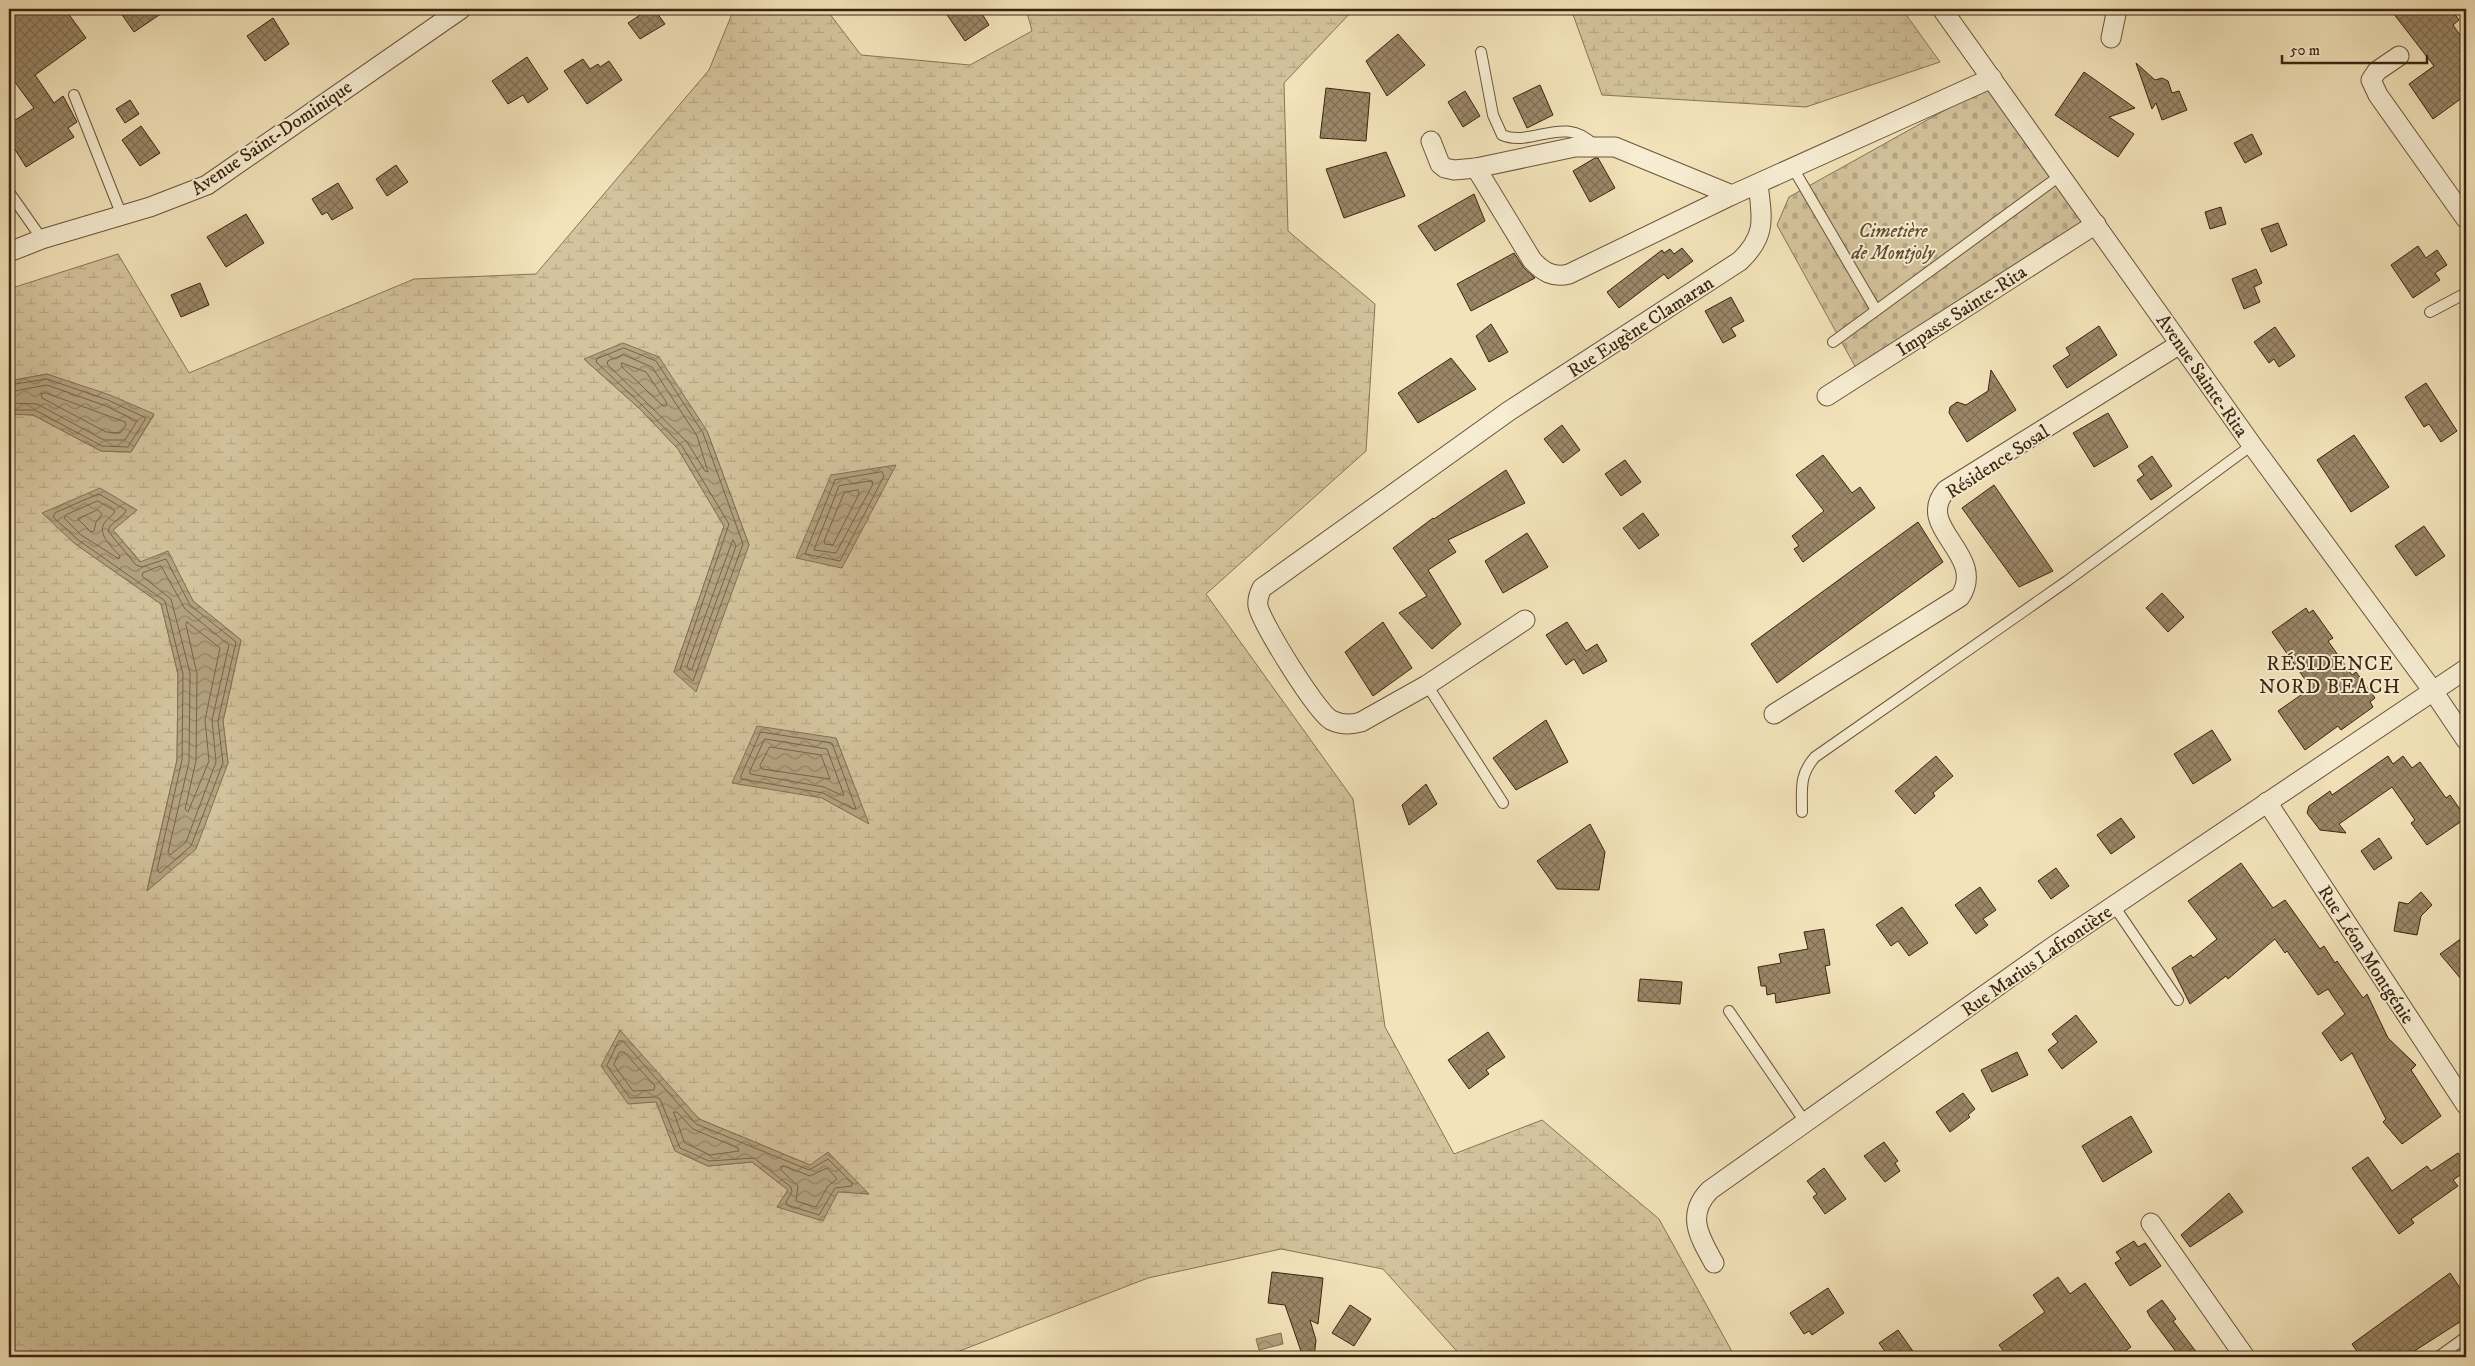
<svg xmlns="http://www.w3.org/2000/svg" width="2475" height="1366" font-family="'IM FELL DW Pica',serif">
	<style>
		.wetland { fill: url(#wetland-marsh); stroke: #887456; fill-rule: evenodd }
		.cemetery { fill: url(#cemetery-stones); stroke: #887456 }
		.water { fill: url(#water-waves); stroke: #847053 }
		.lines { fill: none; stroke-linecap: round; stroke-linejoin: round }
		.shore { stroke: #786348; stroke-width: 1 }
		.building { fill: url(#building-cross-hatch); stroke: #3b240f }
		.lane-casing { stroke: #69543a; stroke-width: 12 }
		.street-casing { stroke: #69543a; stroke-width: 21 }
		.lane { stroke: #f7edd2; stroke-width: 10 }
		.street { stroke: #f7edd2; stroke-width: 19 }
		.labels { text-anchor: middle; stroke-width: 4; stroke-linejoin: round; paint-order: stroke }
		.street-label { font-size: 19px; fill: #3b240f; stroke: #f7edd2 }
		.park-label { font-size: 19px; font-style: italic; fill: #614c32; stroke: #f7edd2 }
		.neighbourhood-label { font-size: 20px; letter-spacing: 1px; fill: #3b240f; stroke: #f7edd2 }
	</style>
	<defs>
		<pattern id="wetland-marsh" width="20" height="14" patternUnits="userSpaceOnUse" patternTransform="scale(1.25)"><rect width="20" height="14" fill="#d4c39d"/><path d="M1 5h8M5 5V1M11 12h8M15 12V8" fill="none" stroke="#b7a786"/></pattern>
		<pattern id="cemetery-stones" width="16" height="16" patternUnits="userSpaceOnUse" patternTransform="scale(1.25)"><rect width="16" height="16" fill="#d4c39d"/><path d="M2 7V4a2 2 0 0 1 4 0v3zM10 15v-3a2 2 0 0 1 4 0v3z" fill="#b7a786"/></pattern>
		<pattern id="water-waves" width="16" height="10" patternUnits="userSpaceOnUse" patternTransform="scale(1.25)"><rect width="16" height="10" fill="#b4a280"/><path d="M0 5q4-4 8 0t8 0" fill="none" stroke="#948467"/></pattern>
		<pattern id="building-cross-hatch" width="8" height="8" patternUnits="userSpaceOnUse" patternTransform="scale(1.25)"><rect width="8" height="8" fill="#9b8768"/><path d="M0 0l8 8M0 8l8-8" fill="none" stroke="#806e54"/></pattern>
	</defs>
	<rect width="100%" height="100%" fill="#f3e3ba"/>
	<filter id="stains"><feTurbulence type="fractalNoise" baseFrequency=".004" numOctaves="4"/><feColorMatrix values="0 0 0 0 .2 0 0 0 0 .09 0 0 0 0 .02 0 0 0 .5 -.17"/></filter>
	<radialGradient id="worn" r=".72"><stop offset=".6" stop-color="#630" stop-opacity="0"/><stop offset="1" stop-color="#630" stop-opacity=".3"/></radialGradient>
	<g class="wetland">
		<path d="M734 9H826L861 55 970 65 1032 31 1026 9H1354L1284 83 1288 231 1375 304 1366 451 1206 594 1353 799 1385 1027 1454 1154 1542 1120 1659 1219 1735 1357H1462L1383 1269 1281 1249 1148 1278 944 1357H9V414L33 415 101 451 131 452 154 415 47 374 9 381V289L118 254 189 373 414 279 536 274 709 70ZM584 359 707 431 749 545 674 672 724 526 678 449 641 410ZM137 510 113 530 141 562 168 552 193 601 241 640 223 721 228 763 147 890 177 760 178 674 161 604 74 543ZM836 738 868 823 822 798ZM619 1030 699 1119 810 1165 868 1194 838 1191 777 1207 788 1190 752 1162 708 1166 675 1151 656 1101Z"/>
		<path d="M1571 9H1902L1940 62 1806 107 1602 95Z"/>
	</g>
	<path class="cemetery" d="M1988 86 2090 227 1856 368 1777 225 1789 197Z"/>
	<g class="water">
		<path d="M623 343 659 357 707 431 749 545 696 692 674 672 724 526 678 449 641 410 584 359Z"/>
		<path d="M47 374 110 395 154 414 131 452 101 451 33 415 9 414V381Z"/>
		<path d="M896 465 842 568 796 558 831 475Z"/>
		<path d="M100 488 137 510 113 530 140 562 168 551 193 601 241 640 223 721 228 763 196 849 147 891 177 760 178 674 161 604 74 543 42 513Z"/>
		<path d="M757 726 836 738 869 824 822 798 732 783Z"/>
		<path d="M620 1030 699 1119 810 1165 828 1152 869 1194 838 1192 823 1221 777 1207 788 1190 752 1162 708 1166 675 1151 656 1102 628 1104 601 1066Z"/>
		<path d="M1281 1333 1283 1344 1259 1350 1256 1339Z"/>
	</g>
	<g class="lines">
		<g class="shore">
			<path d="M624 348 656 361 703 433 743 544 693 681 680 669 729 524 682 446 644 407 596 362 597 359Z"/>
			<path d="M624 355 652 367 697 436 708 472 705 471 687 442 607 364 608 361Z"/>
			<path d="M622 363 646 372 667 403 666 406H663L622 367Z"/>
			<path d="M9 385 47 379 108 400 146 418 128 447 102 446 35 410H9"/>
			<path d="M9 392 47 385 106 406 137 421 125 440H104L37 404 9 403"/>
			<path d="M46 393 125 422 126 425 120 433 106 432 42 398 41 394Z"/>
			<path d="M882 472 884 476 840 561 805 554 835 480Z"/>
			<path d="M872 481 873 484 836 553 814 550 839 486Z"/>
			<path d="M858 490 859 494 833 545 825 544 824 541 844 493Z"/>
			<path d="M99 494 126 510 125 513 110 526 108 531 136 565 142 567 166 559 190 605 236 642 218 721 223 763 191 846 160 873 157 870 182 760 183 674 165 601 77 539 53 517 55 513Z"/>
			<path d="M98 501 115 511C113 516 108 518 105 522 96 534 113 548 120 556L119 559 81 535 64 518 66 515Z"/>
			<path d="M98 510 102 514 96 522 94 531 91 532 78 519Z"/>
			<path d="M733 540 736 546 692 669 689 670 687 667Z"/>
			<path d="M161 566 185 609 229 645 212 720 216 762 186 842 170 855 168 852 189 762 190 673 171 599 142 576 143 573Z"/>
			<path d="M187 622 220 648 205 720 209 761 188 812 185 809 196 761 197 674 186 625Z"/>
			<path d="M761 732 832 743 856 809H853L823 793 741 779V776Z"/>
			<path d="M765 739 827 749 844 795H841L824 787 750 774V771Z"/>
			<path d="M770 747 821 755 830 779 762 769 760 766Z"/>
			<path d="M619 1041H623L696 1124 809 1170 828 1159 852 1183V1186L835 1188 819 1215 787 1205 786 1202 792 1192 791 1187 754 1158 709 1161 680 1148 660 1099 656 1097 630 1098 607 1066Z"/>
			<path d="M620 1052H624L655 1086 654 1090 633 1091 614 1065Z"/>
			<path d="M674 1112H677L693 1129 738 1148 739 1151 710 1155 685 1143Z"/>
			<path d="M784 1166 810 1176 827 1168 837 1179 828 1186 816 1207 796 1201 798 1186 781 1170V1167Z"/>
		</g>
	</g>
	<g class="building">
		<path d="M9 9H65L86 38 35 75 54 103 63 96 77 122 68 128 74 137 26 167 9 140V124L34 108 9 74Z"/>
		<path d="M118 9H168L134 32Z"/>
		<path d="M649 9H654L665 24 640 39 628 23Z"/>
		<path d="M943 9H979L989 25 965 41Z"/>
		<path d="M2390 9H2451L2459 20 2453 25 2466 44V95L2433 119 2409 84 2434 66Z"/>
		<path d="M273 18 289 44 265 61 247 36Z"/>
		<path d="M1398 34 1425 65 1387 96 1366 61Z"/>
		<path d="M527 57 548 89 528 103 523 95 508 104 492 81Z"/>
		<path d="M583 59 590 69 598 64 600 67 609 61 622 80 587 104 564 71Z"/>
		<path d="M2136 63 2155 80 2162 78 2168 81 2172 93 2179 91 2187 110 2162 120 2156 103 2152 109Z"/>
		<path d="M2084 72 2135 108 2109 117 2134 134 2118 157 2055 115Z"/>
		<path d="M1540 85 1553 115 1527 128 1513 98Z"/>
		<path d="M1326 88 1370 93 1366 141 1320 138Z"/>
		<path d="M1465 91 1480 116 1463 127 1448 102Z"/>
		<path d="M130 100 139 114 125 123 116 109Z"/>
		<path d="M141 126 160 153 140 166 122 140Z"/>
		<path d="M2252 134 2262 154 2245 163 2234 143Z"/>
		<path d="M1386 152 1405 196 1344 218 1326 169Z"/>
		<path d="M1595 158H1598L1615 188 1590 202 1573 171Z"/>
		<path d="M396 165 408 182 387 196 376 179Z"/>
		<path d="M338 183 353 208 332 220 327 212 322 215 312 199Z"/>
		<path d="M1474 194 1485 221 1435 251 1418 226Z"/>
		<path d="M2221 207 2226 224 2210 229 2205 212Z"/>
		<path d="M246 214 264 243 226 267 207 237Z"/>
		<path d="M2278 223 2287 245 2271 252 2261 229Z"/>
		<path d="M2418 246 2426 258 2437 250 2447 265 2435 273 2440 280 2413 298 2391 265Z"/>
		<path d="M1682 248 1693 261 1668 279 1664 274 1619 308 1607 292 1662 250 1664 253 1670 249 1674 254Z"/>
		<path d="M1514 253 1524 268 1535 278 1471 311 1457 284Z"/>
		<path d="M2256 269 2262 283 2254 287 2260 302 2244 309 2232 279Z"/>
		<path d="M200 283 209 305 181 317 171 295Z"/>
		<path d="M1731 297 1744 321 1731 328 1736 336 1723 343 1705 311Z"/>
		<path d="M1491 324 1508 352 1489 362 1476 336Z"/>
		<path d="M2099 326 2117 355 2067 388 2053 366 2070 355 2066 348Z"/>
		<path d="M2275 327 2295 356 2279 367 2274 359 2269 363 2254 342Z"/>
		<path d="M1451 358 1476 389 1418 423 1398 393Z"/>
		<path d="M1991 370 2016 410 1967 442 1949 413 1950 407 1957 402 1966 405 1988 391Z"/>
		<path d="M2426 383 2457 431 2441 442 2429 424 2424 427 2405 397Z"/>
		<path d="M2108 413 2128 447 2094 467 2073 433Z"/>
		<path d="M1562 425 1580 450 1563 463 1544 439Z"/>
		<path d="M2354 435 2389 487 2351 512 2317 460Z"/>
		<path d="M1823 455 1852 493 1860 487 1875 508 1803 562 1794 549 1799 546 1792 536 1824 511 1796 475Z"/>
		<path d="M2152 456 2172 486 2151 500 2137 480 2144 475 2138 466Z"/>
		<path d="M1625 460 1641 482 1621 496 1605 474Z"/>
		<path d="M1506 470 1525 503 1448 540 1456 552 1428 570 1461 624 1432 649 1399 613 1427 596 1393 548 1433 518 1434 519Z"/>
		<path d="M1994 485 2053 571 2019 587 1962 508Z"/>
		<path d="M1643 513 1659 535 1639 549 1623 528Z"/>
		<path d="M1918 522 1943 562 1777 683 1751 644Z"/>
		<path d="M2424 526 2445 556 2416 576 2395 546Z"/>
		<path d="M1527 533 1548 567 1503 593 1485 561Z"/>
		<path d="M2162 593 2184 617 2168 632 2146 608Z"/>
		<path d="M2306 608 2309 613 2313 610 2333 638 2328 641 2352 675 2356 672 2375 698 2370 702 2373 707 2341 730 2338 726 2305 750 2278 711 2311 688 2272 632Z"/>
		<path d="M1383 622 1412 668 1373 696 1345 652Z"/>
		<path d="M1567 622 1586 651 1597 644 1607 661 1583 674 1574 659 1566 665 1546 635Z"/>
		<path d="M1546 720 1568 762 1516 790 1493 758Z"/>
		<path d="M2212 730 2231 760 2193 784 2174 754Z"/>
		<path d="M1936 756 1953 776 1933 793 1935 796 1915 814 1895 791Z"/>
		<path d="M2388 756 2393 764 2403 756 2412 768 2420 762 2446 798 2450 795 2466 818 2427 845 2411 823 2415 820 2392 787 2339 824 2346 833 2320 830 2307 813 2309 806 2330 791 2332 795Z"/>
		<path d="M1426 784 1437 804 1409 825 1402 805Z"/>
		<path d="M2121 818 2135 837 2111 854 2097 835Z"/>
		<path d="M1590 824 1605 852 1599 890 1557 889 1537 861Z"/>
		<path d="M2379 838 2392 858 2374 870 2361 851Z"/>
		<path d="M2241 863 2273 908 2285 900 2320 949 2324 946 2335 963 2337 961 2363 998 2367 994 2388 1038 2416 1065 2411 1070 2441 1116 2402 1144 2383 1122 2386 1119 2352 1053 2341 1061 2322 1033 2345 1014 2328 989 2318 995 2287 951 2285 953 2275 939 2228 979 2226 976 2190 1004 2172 968 2191 955 2193 958 2217 939 2188 901Z"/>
		<path d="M2056 868 2069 886 2051 899 2038 881Z"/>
		<path d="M1980 887 1996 910 1983 919 1988 925 1976 934 1955 905Z"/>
		<path d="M2421 892 2432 905 2421 916 2417 935 2394 931 2399 902 2408 904Z"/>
		<path d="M1902 907 1928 943 1909 956 1898 941 1891 946 1876 925Z"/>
		<path d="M1824 929 1830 965 1825 966 1830 993 1776 1003 1775 993 1767 995 1766 986H1761L1758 967 1781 963 1779 954 1808 949 1804 932Z"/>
		<path d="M2466 935V985L2440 954Z"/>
		<path d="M1640 979 1682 982 1680 1004 1638 1001Z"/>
		<path d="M2076 1015 2097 1042 2062 1069 2048 1050 2058 1042 2052 1034Z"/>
		<path d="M1488 1032 1505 1057 1486 1070 1489 1074 1469 1089 1448 1060Z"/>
		<path d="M2017 1052 2028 1075 1992 1092 1981 1070Z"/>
		<path d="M1963 1093 1975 1109 1968 1115 1970 1117 1950 1132 1936 1112Z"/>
		<path d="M2131 1116 2152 1152 2103 1182 2082 1146Z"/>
		<path d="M1884 1142 1898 1161 1895 1163 1900 1171 1885 1182 1864 1156Z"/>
		<path d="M2458 1153 2466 1164V1171L2453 1180 2458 1186 2411 1219 2414 1223 2399 1234 2352 1168 2368 1157 2392 1191 2427 1166 2431 1171Z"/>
		<path d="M1824 1168 1846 1199 1825 1214 1813 1197 1817 1194 1807 1181Z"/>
		<path d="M2229 1193 2243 1212 2190 1247 2181 1235Z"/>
		<path d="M2134 1241 2138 1247 2145 1243 2161 1266 2130 1286 2115 1263 2121 1259 2116 1252Z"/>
		<path d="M1272 1272 1323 1278 1318 1324 1310 1320 1316 1340 1314 1357H1303L1285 1305 1268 1303Z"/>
		<path d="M2450 1273 2466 1297V1318L2405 1357H2361L2352 1344Z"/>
		<path d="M2058 1277 2070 1294 2085 1283 2131 1347 2117 1357H2008L1999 1345 2045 1312 2033 1295Z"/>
		<path d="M1828 1288 1844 1313 1812 1335 1809 1331 1804 1334 1790 1313Z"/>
		<path d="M2162 1300 2176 1319 2173 1321 2200 1357H2180L2150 1317 2147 1311Z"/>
		<path d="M1350 1305 1371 1319 1354 1346 1332 1333Z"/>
		<path d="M1898 1330 1917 1357H1889L1879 1343Z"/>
	</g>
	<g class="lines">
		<g class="lane-casing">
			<g id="lane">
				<path d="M1481 52 1493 115 1502 135C1532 148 1565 113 1595 146"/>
				<path d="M74 95 122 216"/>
				<path d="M1793 168 1876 310"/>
				<path d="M9 192 42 239"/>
				<path d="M2430 312 2466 293"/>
				<path d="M1833 342 2061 175"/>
				<path d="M1427 685 1503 803"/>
				<path d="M1802 812C1802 789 1799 775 1815 757L2067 581 2252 445"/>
				<path d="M2114 906 2178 1000"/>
				<path d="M1729 1011 1805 1122"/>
				<path d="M2438 1357 2466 1337"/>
			</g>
		</g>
		<g class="street-casing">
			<g id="street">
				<path d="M1942 9 2252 445 2433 691 2466 740"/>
				<path d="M2111 38 2117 9"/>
				<path d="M2399 56 2377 71 2371 80 2378 95 2466 219"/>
				<path d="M1431 141 1440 164 1445 168 1454 170 1476 168 1575 147H1615L1732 195 1992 78"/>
				<path d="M1476 168 1532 260C1543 272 1553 278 1569 274L1732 195"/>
				<path d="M9 252 42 239 150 207 207 185 461 9"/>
				<path d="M1827 396 2096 224"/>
				<path d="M1525 620 1427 685 1361 722C1351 725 1341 725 1331 720 1316 711 1262 624 1258 606 1257 599 1259 594 1262 588L1509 411 1740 261C1767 235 1762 218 1758 184"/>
				<path d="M1774 714 1960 597C1988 554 1913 528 1946 490L2180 344"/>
				<path d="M2267 802 2466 1105"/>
				<path d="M2151 1223 2245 1357"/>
				<path d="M1714 1263C1700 1238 1685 1215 1710 1190L2051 948 2466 669"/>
			</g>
		</g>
		<use href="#lane" class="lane"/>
		<use href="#street" class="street"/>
	</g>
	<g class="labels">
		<g class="street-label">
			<text transform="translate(271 137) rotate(-34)" y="7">Avenue Saint-Dominique</text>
			<text transform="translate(1961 310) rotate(-33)" y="7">Impasse Sainte-Rita</text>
			<text transform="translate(1640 326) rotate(-33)" y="7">Rue Eugène Clamaran</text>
			<text transform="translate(2203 375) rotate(55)" y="7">Avenue Sainte-Rita</text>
			<text transform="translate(1997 461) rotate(-33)" y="7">Résidence Sosal</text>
			<text transform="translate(2367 954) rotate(57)" y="7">Rue Léon Montgénie</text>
			<text transform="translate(2036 960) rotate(-35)" y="7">Rue Marius Lafrontière</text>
		</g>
		<g class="park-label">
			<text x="1893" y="237">Cimetière<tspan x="1893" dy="22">de Montjoly</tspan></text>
		</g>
		<g class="neighbourhood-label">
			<text x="2330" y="670">RÉSIDENCE<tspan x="2330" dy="23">NORD BEACH</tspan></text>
		</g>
	</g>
	<rect width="2475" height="1366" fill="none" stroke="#f3e3ba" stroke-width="30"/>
	<rect x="10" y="10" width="2455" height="1346" fill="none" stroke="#3b240f" stroke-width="2.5"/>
	<rect x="15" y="15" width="2445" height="1336" fill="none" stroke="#3b240f"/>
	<path d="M2282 55v8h145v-8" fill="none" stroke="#3b240f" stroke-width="2.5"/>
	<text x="2290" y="55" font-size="15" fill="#3b240f" stroke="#f7edd2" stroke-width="4" paint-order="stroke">50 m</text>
	<rect width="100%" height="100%" filter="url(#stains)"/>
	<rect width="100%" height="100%" fill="url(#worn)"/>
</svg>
